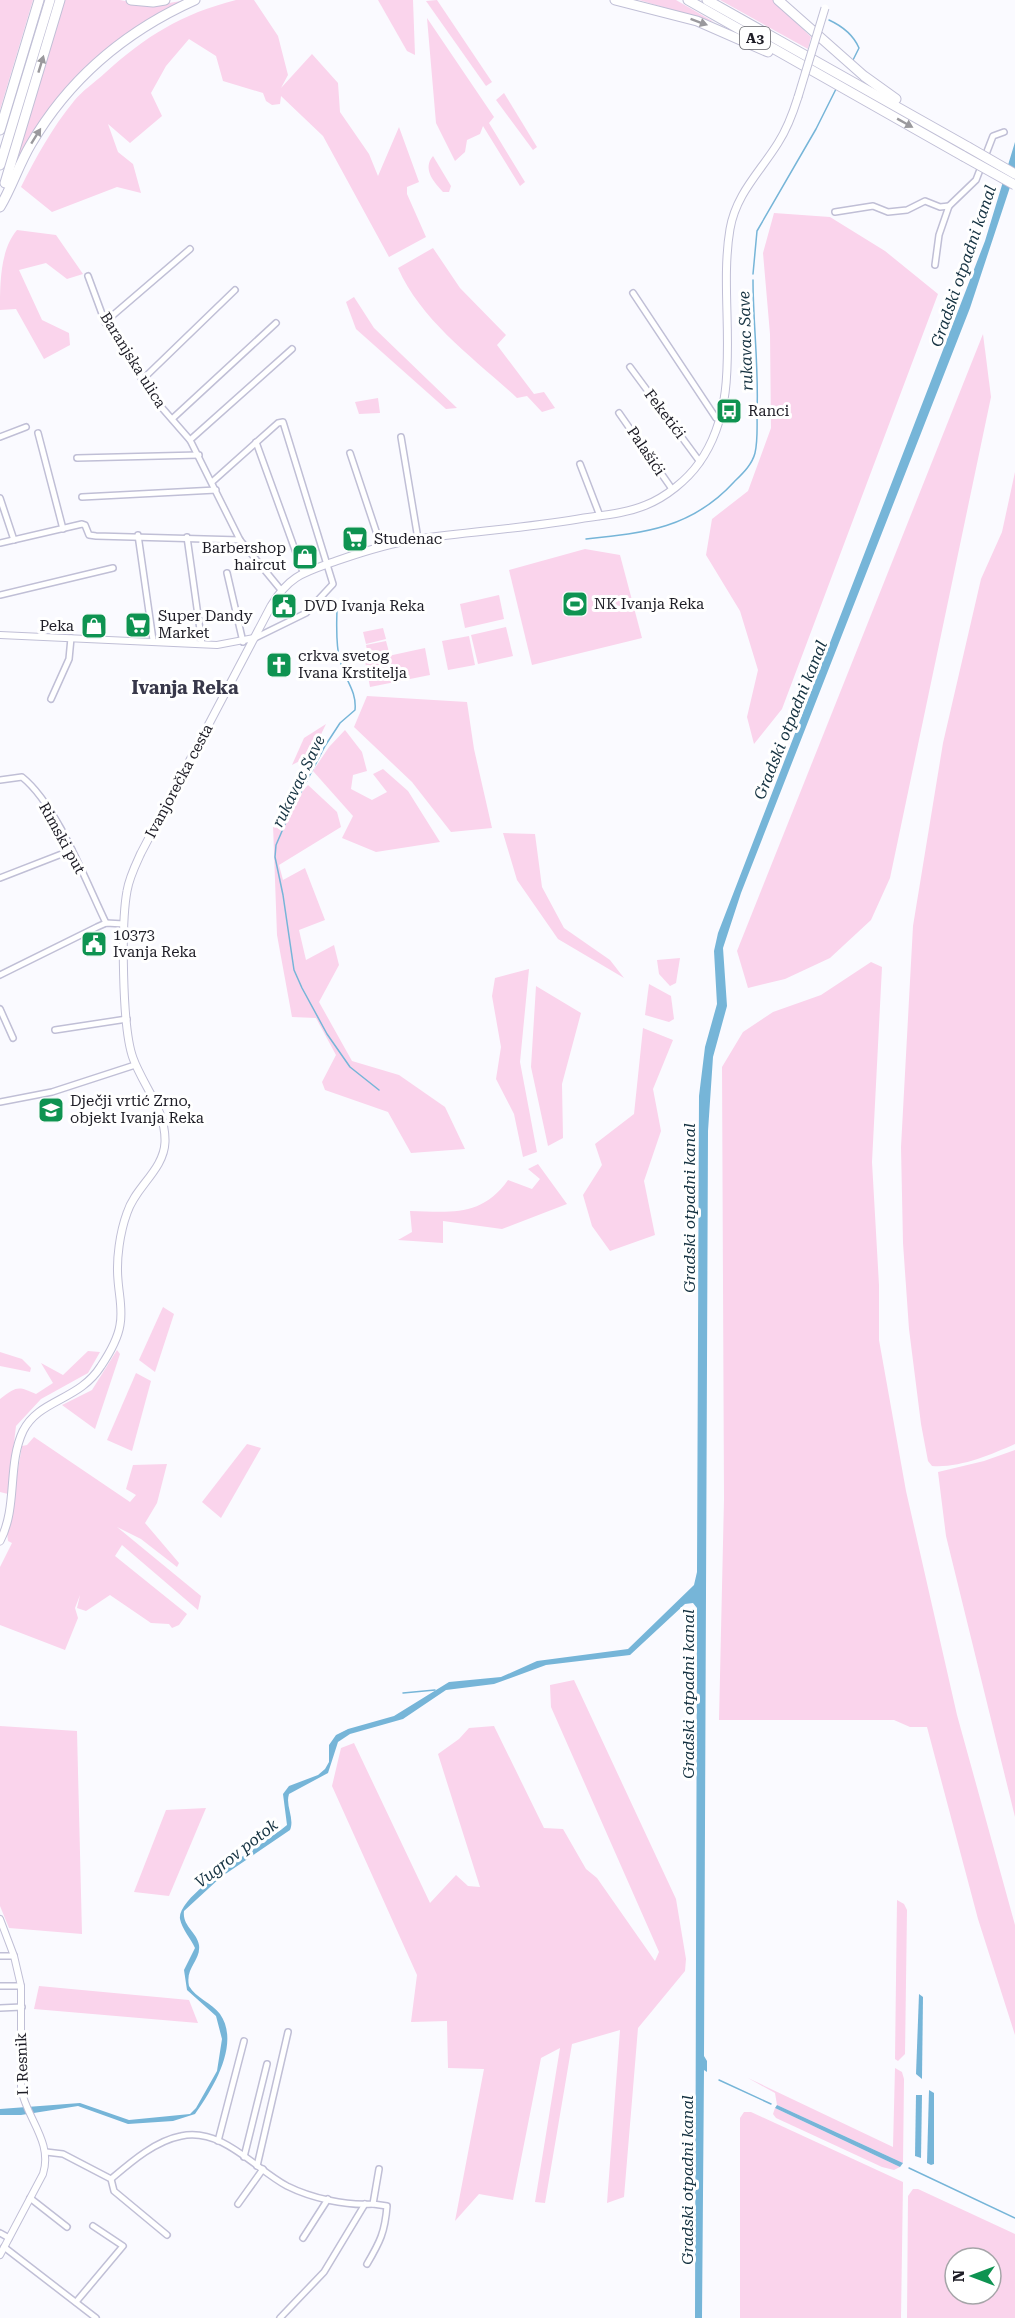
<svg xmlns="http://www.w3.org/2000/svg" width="1015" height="2318" font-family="'Roboto Serif',serif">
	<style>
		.green { fill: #fad4ec; fill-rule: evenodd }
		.water { fill: #76b5d8 }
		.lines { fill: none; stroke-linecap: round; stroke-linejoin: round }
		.stream { stroke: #76b5d8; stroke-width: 1.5 }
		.minor-casing { stroke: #c0bfd6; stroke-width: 8 }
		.tertiary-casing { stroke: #c0bfd6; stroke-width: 8 }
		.secondary-casing { stroke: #c0bfd6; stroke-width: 9 }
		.motorway-casing { stroke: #c0bfd6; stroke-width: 11 }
		.minor { stroke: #fff; stroke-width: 5 }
		.tertiary { stroke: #fff; stroke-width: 6 }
		.secondary { stroke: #fff; stroke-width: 7 }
		.motorway { stroke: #fff; stroke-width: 9 }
		.secondary-bridge-casing { stroke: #c0bfd6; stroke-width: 9; stroke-linecap: butt }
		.motorway-bridge-casing { stroke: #c0bfd6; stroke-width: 11; stroke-linecap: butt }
		.secondary-bridge { stroke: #fff; stroke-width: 7 }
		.motorway-bridge { stroke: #fff; stroke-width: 9 }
		.oneway { fill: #9a999d }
		.labels { text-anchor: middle; stroke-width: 6; stroke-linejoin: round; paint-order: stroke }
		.shield { fill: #fff; stroke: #626167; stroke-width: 1.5 }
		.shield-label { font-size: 14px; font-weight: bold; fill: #1e1d26 }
		.street-label { font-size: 15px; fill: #1e1d26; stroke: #fff }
		.poi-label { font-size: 15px; fill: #1e1d26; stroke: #fff; text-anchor: start }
		.water-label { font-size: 16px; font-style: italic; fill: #153241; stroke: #fff }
		.quarter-label { font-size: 18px; font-weight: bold; fill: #38384a; stroke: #fff }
	</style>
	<rect width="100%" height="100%" fill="#fafaff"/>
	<g class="green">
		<path d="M0 0H33L0 110Z"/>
		<path d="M63 0H120L151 6 187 0 93 61 13 170Z"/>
		<path d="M236 0H254L278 36 288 75 281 88 312 54 338 83 340 112 369 154 378 176 399 127 419 182 407 187V194L426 237 389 257 323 136 281 96 280 104 272 105 266 101 263 93 223 81 216 56 189 39 166 66 151 93 162 116 130 143 108 124 118 152 133 164 141 193 117 187 52 212 21 187C36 157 52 128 74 101 82 91 95 82 105 73 146 36 181 14 236 0Z"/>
		<path d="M378 0H413L415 55 407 51Z"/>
		<path d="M437 0 492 82 486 86 426 1Z"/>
		<path d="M639 0H676L714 22Z"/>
		<path d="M720 0H773L811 37 808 49Z"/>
		<path d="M427 18 494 117 489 123 525 182 520 186 483 126 480 134 467 140 465 152 455 161 436 123Z"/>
		<path d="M504 93 537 147 533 150 496 100Z"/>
		<path d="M433 156 451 186 449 192H443C434 182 422 169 433 156Z"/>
		<path d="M774 213 830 217 885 251 938 294 782 709 754 744 747 717 758 670 740 611 706 555 712 519 748 491 771 428 770 334 763 253Z"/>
		<path d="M17 230 56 235 83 274 67 279 46 263 19 270 42 320 69 333 70 345 44 359 16 309 0 310C0 284 0 250 17 230Z"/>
		<path d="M433 248 460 288 506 335 497 345 534 394 544 392 555 408 542 412 527 396 517 398C474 358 422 322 398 268Z"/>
		<path d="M354 297 374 328 457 408 446 409 356 329 346 302Z"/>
		<path d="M983 334 991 397 890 878 871 920 830 958 785 979 748 988 737 951Z"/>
		<path d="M378 398 380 413 359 414 355 402Z"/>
		<path d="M1015 472V1444C990 1455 960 1468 932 1466L928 1461 921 1424 909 1329 903 1243 901 1147 913 926 943 743 981 579 1002 532Z"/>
		<path d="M585 549 620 555 642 638 532 665 509 570Z"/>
		<path d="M499 595 504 619 465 628 460 604Z"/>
		<path d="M506 627 513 656 478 664 471 635Z"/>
		<path d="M383 628 386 639 366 644 363 632Z"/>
		<path d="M469 636 475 665 448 670 442 641Z"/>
		<path d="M386 641 389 652 368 656 366 645Z"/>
		<path d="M425 648 430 675 370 687 365 661Z"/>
		<path d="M367 696 467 702 474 749 492 828 451 832 412 782 354 727Z"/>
		<path d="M326 724 311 755 292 765 304 738Z"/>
		<path d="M345 730 362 752 367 771 353 775 351 789 372 800 387 792 373 774 383 769 408 791 440 842 376 852 342 838 353 816 313 771 329 747Z"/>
		<path d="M308 785 337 812 341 827 279 865 283 880 305 868 325 920 299 930 306 960 334 945 339 965 319 1002 352 1061 399 1075 445 1107 465 1149 411 1153 388 1112 325 1090 322 1082 336 1055 316 1018 292 1017 277 935 273 825Z"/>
		<path d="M503 833 535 834 542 887 564 928 610 960 624 978 558 939 517 880Z"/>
		<path d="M680 958 676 983 670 986 659 974 657 960Z"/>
		<path d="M871 962 882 967 872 1162 879 1285V1340L906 1491 957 1715 1015 1925V2035L978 1919 927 1727H910L894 1720H719L724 1499 722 1067 743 1032 773 1012 821 995Z"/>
		<path d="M529 969 520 1062 537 1152 523 1157 514 1114 496 1079 501 1047 492 996 495 978Z"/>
		<path d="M649 984 671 996 674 1019 669 1022 645 1015Z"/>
		<path d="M536 986 581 1013 562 1084 563 1138 548 1146 531 1067Z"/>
		<path d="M643 1028 673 1040 653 1089 661 1131 644 1181 655 1235 610 1251 592 1226 583 1195 602 1165 595 1144 634 1114Z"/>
		<path d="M538 1164 567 1204 502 1229 443 1221V1243L398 1240 412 1232 410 1211C451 1212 482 1217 508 1180L532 1189 540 1179 528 1169Z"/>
		<path d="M163 1307 174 1314 155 1372 139 1360Z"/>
		<path d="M117 1350 120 1354 95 1429 62 1405 92 1390Z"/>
		<path d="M88 1351 100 1352 88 1373 41 1399 16 1426 8 1494 0 1492V1399C17 1386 18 1386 36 1394L53 1383 41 1363 63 1375Z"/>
		<path d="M0 1352 22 1359 31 1368 30 1372 0 1366Z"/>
		<path d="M136 1373 151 1381 132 1451 107 1440Z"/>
		<path d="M34 1437 130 1502 136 1495 126 1489 133 1465 167 1464 157 1503 145 1523 179 1563 177 1567 141 1539 117 1527 201 1596 198 1610 122 1545 115 1556 187 1614 179 1625 172 1628 169 1624 151 1623 110 1595 86 1611 77 1608 80 1595 75 1608 78 1618 65 1650 0 1625V1567L12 1543 8 1541 7 1533 22 1446 27 1445Z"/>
		<path d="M247 1444 261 1448 221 1518 202 1502Z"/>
		<path d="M1015 1450V1817L946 1536 938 1472 984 1461Z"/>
		<path d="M574 1680 676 1899 686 1959 685 1971 638 2028 624 2197 607 2203 620 2030 572 2044 545 2203 535 2202 560 2048 541 2058 513 2200 479 2194 455 2221 484 2069 448 2068 447 2021 411 2022 417 1975 332 1786 341 1748 354 1743 430 1903 456 1875 468 1886 480 1887 438 1754 459 1739 469 1728 494 1726 544 1828 563 1829 586 1869 597 1878 655 1961 659 1952 551 1707 550 1685Z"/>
		<path d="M0 1726 77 1731 82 1934 9 1928 0 1906Z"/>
		<path d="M206 1808 169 1896 134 1892 166 1810Z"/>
		<path d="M897 1900 904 1904 907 1910 905 2054 898 2061 895 2059Z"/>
		<path d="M39 1986 189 2000 198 2023 34 2009Z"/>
		<path d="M895 2068 902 2072 904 2079 903 2163 777 2105 775 2093 748 2078 893 2147Z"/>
		<path d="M775 2108 900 2167 894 2170 882 2167 776 2118 773 2114Z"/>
		<path d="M744 2112H751L903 2182 901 2318H740V2118Z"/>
		<path d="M913 2189H918L1015 2234V2318H907L908 2196ZM955 2258H991V2294H955Z"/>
	</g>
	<g class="water">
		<path d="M1015 142V172L970 308 741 893 723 948 727 1006 713 1057 708 1131 704 2056 707 2061V2072L704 2070 702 2318H695L697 1608 693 1603 685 1604 630 1655 546 1665 494 1684 446 1690 403 1719 350 1734 338 1742 328 1773 289 1794C285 1806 295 1818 290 1830L221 1877 184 1911C182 1926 197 1932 199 1945 201 1961 185 1967 189 1986 196 1998 212 2003 220 2014 241 2044 212 2090 195 2114L173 2121 128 2124 78 2106 21 2115H0V2109L80 2103 129 2120 190 2114 196 2108 217 2071 222 2039 216 2016 187 1990 184 1970 195 1948C191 1939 182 1929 180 1919 176 1894 268 1842 287 1825L283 1794 289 1786 318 1775 325 1769 329 1762V1745L336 1735 348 1729 394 1716 449 1682 501 1677 537 1661 628 1649 694 1585 697 1572 699 1096 705 1047 717 1004 714 951 718 933 985 241Z"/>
		<path d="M919 1994 923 1997 922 2079 916 2074Z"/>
		<path d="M929 2090 934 2093V2164L931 2165 927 2163Z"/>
		<path d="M916 2095H922L921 2158 915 2156Z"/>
		<path d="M777 2105 903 2163 900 2167 775 2108Z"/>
	</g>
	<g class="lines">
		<g class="stream">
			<path d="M829 20C842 26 853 34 859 48L852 62"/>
			<path d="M753 274 757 231 816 129 836 89"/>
			<path d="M586 539C645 533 692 528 734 482 742 474 752 465 755 453 758 440 757 425 757 412 759 368 753 324 753 280"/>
			<path d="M337 605C337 623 335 643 340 661 344 679 357 690 355 710L340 723 325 746 289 815 276 845 275 857 283 895 294 970 302 988 327 1034 350 1067 379 1090"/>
			<path d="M403 1693 435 1690"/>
			<path d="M719 2080 771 2104"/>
			<path d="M909 2168 1015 2218"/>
		</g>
		<g class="minor-casing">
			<g id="minor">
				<path d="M835 212 873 206 888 212 907 210 925 201 940 207 949 206"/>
				<path d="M935 265 939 235 949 206 976 180 993 136 1004 132"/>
				<path d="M88 276 105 322 156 401 190 440 240 540 281 590"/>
				<path d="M633 293 716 418 720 420"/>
				<path d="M105 322 190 249"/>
				<path d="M630 367 700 462"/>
				<path d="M143 379 235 290"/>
				<path d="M619 413 672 489"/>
				<path d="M172 419 276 323"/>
				<path d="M38 433 63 529"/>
				<path d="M0 437 26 427"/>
				<path d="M401 437 418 539"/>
				<path d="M190 440 292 349"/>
				<path d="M256 442 303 572"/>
				<path d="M350 453 381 546"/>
				<path d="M77 458 199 455"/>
				<path d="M580 464 600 516"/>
				<path d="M212 482 278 423 283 422 333 584 306 613 255 638"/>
				<path d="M82 497 216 490"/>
				<path d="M0 498 14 540"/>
				<path d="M138 535 153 640"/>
				<path d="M187 537 202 644"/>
				<path d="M0 543 82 524 85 525 89 535 96 536 240 540"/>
				<path d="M227 573 243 642"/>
				<path d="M0 595 113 568"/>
				<path d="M51 699 69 659 71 638"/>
				<path d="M0 780 22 777C57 805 86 882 106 923"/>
				<path d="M0 878 72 850"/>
				<path d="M0 975 97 927 106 923 124 924"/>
				<path d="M0 1009 13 1038"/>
				<path d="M55 1030 127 1019"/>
				<path d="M0 1102 52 1092 135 1065"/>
				<path d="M0 1956H14"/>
				<path d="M0 1986H21"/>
				<path d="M0 2008 22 2007"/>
				<path d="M218 2141 244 2041"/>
				<path d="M46 2152 63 2154 111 2179 114 2191 167 2235"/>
				<path d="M244 2157 267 2064"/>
				<path d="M257 2166 288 2032"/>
				<path d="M111 2179C131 2162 155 2141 181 2136 222 2127 255 2169 287 2186 311 2198 346 2206 373 2204L379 2169"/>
				<path d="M30 2198 67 2227"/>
				<path d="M238 2204 263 2169"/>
				<path d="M0 2233 9 2238"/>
				<path d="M303 2238 328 2199"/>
				<path d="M4 2247 96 2318"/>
				<path d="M367 2264C380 2242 385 2232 387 2206L373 2204"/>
				<path d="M76 2302 123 2246 93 2226"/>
				<path d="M280 2318 324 2272 365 2204"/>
			</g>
		</g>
		<g class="tertiary-casing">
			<g id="tertiary">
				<path d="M0 635 217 645 254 638"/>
				<path d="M0 1919 14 1956 21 1986V2089C27 2119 53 2142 43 2174L0 2255"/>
			</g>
		</g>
		<g class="secondary-casing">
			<path id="secondary" d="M0 1541C18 1507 7 1465 23 1431 39 1399 79 1401 101 1366 109 1354 118 1338 120 1325 123 1310 119 1295 118 1280 116 1259 120 1232 127 1213 135 1187 164 1170 165 1142 166 1110 143 1086 133 1058 122 1028 121 924 127 891 129 878 135 866 141 853L271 606C290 574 306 572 339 560 365 551 391 543 418 539 473 531 529 528 584 518 605 515 627 513 646 505 666 497 687 480 699 463 747 396 717 305 730 229 736 194 760 172 778 143 787 129 793 113 798 97"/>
		</g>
		<g class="motorway-casing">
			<g id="motorway">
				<path d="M131 0 153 2 165 0"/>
				<path d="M615 0 697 21 768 52"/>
				<path d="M688 0 963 156"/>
				<path d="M707 0 968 147"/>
				<path d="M778 0 864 76 896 99"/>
				<path d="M0 130 39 0"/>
				<path d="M0 165 50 0"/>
				<path d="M5 183 60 0"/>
				<path d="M0 207C12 187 19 164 31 144 69 79 126 31 195 0"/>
			</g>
		</g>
		<use href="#minor" class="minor"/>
		<use href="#tertiary" class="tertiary"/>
		<use href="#secondary" class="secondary"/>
		<use href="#motorway" class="motorway"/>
		<g class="secondary-bridge-casing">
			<path id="secondary-bridge" d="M798 97 825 8"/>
		</g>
		<g class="motorway-bridge-casing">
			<g id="motorway-bridge">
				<path d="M968 147 1015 174"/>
				<path d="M963 156 1015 185"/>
			</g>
		</g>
		<use href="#secondary-bridge" class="secondary-bridge"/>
		<use href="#motorway-bridge" class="motorway-bridge"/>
	</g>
	<defs><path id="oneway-solid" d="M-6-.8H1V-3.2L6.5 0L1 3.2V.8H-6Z" transform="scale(1.5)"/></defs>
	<g class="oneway">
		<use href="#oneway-solid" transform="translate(699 22) rotate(20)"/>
		<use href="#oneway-solid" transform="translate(41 64) rotate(-73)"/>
		<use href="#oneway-solid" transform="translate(905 123) rotate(29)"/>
		<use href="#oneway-solid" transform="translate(36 136) rotate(-58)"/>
	</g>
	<defs>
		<g id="bus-square" transform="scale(1.35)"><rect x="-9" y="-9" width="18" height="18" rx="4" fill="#0e9351" stroke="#fff"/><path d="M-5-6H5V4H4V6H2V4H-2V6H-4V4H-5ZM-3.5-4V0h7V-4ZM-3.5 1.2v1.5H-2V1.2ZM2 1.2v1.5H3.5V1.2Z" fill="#fff"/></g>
		<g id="supermarket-square" transform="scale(1.35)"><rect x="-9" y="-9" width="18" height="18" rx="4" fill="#0e9351" stroke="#fff"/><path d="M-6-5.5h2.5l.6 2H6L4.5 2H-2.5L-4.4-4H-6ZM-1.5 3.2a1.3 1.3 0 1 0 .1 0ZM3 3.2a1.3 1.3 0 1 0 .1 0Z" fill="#fff"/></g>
		<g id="shop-square" transform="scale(1.35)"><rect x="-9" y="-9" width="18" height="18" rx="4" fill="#0e9351" stroke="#fff"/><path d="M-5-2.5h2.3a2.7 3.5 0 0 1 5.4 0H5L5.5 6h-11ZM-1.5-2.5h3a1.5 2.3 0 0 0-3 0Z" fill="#fff"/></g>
		<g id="stadium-square" transform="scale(1.35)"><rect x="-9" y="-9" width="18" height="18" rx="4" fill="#0e9351" stroke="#fff"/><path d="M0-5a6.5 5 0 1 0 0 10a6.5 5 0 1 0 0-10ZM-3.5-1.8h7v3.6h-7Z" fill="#fff"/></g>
		<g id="civic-square" transform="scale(1.35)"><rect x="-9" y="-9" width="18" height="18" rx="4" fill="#0e9351" stroke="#fff"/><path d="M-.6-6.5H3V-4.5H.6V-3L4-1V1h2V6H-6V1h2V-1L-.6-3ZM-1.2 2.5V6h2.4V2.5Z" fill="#fff"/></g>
		<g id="church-square" transform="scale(1.35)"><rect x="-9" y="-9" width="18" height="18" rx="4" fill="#0e9351" stroke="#fff"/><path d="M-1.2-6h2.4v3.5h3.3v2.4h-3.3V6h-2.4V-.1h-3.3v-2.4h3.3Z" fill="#fff"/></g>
		<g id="school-square" transform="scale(1.35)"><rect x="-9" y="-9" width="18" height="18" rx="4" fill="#0e9351" stroke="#fff"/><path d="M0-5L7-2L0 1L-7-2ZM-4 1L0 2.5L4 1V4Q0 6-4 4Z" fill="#fff"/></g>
	</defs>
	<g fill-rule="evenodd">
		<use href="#bus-square" x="729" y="411"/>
		<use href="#supermarket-square" x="355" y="539"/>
		<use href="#shop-square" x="305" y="557"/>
		<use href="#stadium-square" x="575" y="604"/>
		<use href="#civic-square" x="284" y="606"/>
		<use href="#supermarket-square" x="138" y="625"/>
		<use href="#shop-square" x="94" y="626"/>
		<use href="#church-square" x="279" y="665"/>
		<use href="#civic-square" x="94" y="944"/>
		<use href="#school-square" x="51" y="1110"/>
	</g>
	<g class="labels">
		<rect class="shield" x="740" y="27" width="30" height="22" rx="4.5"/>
		<g class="shield-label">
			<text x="755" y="43">A3</text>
		</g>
		<g class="street-label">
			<text transform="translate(133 360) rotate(58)" y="5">Baranjska ulica</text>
			<text transform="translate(665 414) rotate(53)" y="5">Feketići</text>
			<text transform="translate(646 451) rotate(56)" y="5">Palašići</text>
			<text transform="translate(179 781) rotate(-62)" y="5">Ivanjorečka cesta</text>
			<text transform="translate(62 838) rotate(61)" y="5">Rimski put</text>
			<text transform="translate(22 2064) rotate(-92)" y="5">I. Resnik</text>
		</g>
		<g class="poi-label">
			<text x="748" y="416">Ranci</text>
			<text x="374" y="544">Studenac</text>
			<text x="286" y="553" text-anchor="end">Barbershop<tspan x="286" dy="17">haircut</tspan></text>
			<text x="594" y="609">NK Ivanja Reka</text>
			<text x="304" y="611">DVD Ivanja Reka</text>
			<text x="158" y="621">Super Dandy<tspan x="158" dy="17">Market</tspan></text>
			<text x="74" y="631" text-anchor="end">Peka</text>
			<text x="298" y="661">crkva svetog<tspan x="298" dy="17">Ivana Krstitelja</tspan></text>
			<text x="113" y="940">10373<tspan x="113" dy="17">Ivanja Reka</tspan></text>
			<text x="70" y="1106">Dječji vrtić Zrno,<tspan x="70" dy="17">objekt Ivanja Reka</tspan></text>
		</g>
		<g class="water-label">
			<text transform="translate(963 266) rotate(-71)" y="6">Gradski otpadni kanal</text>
			<text transform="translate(745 341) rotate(-92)" y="6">rukavac Save</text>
			<text transform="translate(790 720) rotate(-68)" y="6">Gradski otpadni kanal</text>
			<text transform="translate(298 781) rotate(-64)" y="6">rukavac Save</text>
			<text transform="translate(689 1208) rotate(-90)" y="6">Gradski otpadni kanal</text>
			<text transform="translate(688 1694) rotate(-90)" y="6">Gradski otpadni kanal</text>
			<text transform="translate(236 1853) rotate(-38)" y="6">Vugrov potok</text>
			<text transform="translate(687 2180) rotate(-90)" y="6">Gradski otpadni kanal</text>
		</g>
		<g class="quarter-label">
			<text x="185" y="694">Ivanja Reka</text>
		</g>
	</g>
	<g transform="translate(973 2276) rotate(270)"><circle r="28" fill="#ffffff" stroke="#a5a5a8" stroke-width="1.5"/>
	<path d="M0-4.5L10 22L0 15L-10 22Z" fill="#0e9351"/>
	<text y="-9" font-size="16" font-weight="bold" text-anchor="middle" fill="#1e1d26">N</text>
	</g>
</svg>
